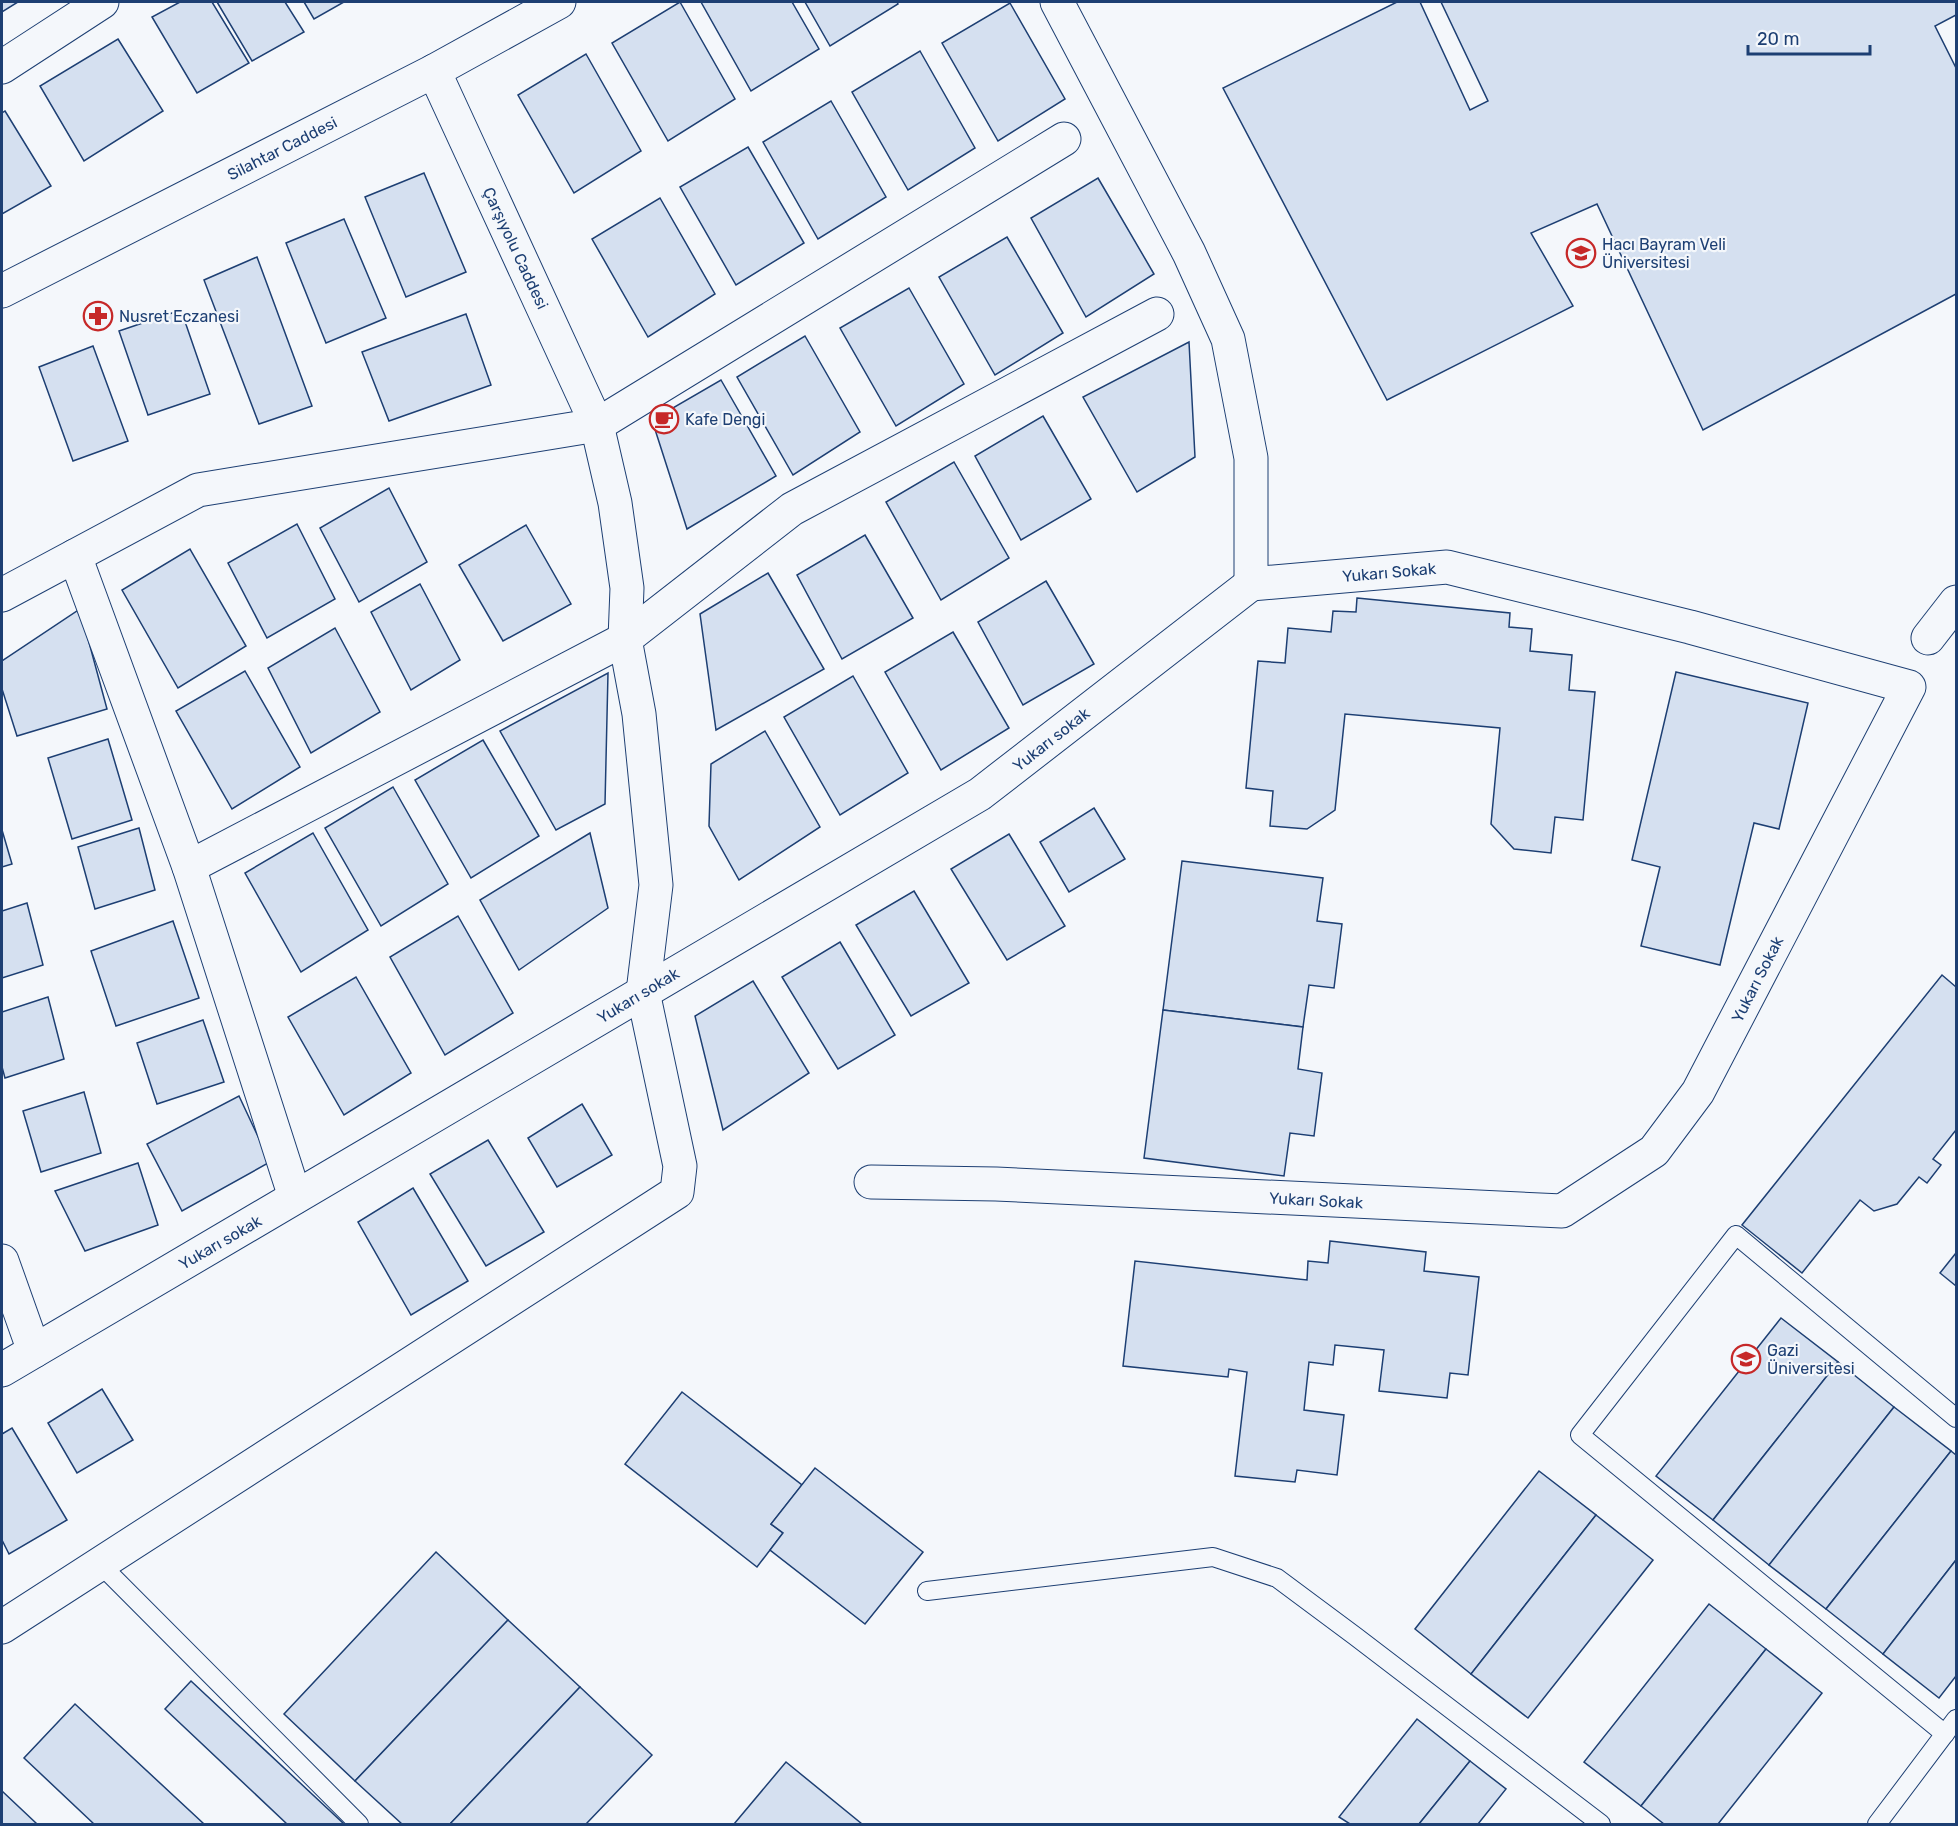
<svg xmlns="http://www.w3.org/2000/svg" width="1958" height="1826" font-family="Rubik,sans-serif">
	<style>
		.building { fill: #d5e0f0; stroke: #1d3f73; stroke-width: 1.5 }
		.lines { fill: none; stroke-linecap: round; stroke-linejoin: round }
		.lane-casing { stroke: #1d3f73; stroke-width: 20 }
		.street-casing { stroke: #1d3f73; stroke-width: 35 }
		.secondary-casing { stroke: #1d3f73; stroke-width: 35 }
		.lane { stroke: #f4f7fb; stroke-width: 18 }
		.street { stroke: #f4f7fb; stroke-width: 33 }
		.secondary { stroke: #f4f7fb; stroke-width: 33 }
		.labels { text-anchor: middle; stroke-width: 4.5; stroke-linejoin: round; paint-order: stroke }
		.street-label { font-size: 16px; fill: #1d3f73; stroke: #f4f7fb }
		.poi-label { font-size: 16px; fill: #1d3f73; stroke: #f4f7fb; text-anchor: start }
	</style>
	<rect width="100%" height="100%" fill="#f4f7fb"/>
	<g class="building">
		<path d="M2 2H18L2 12Z"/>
		<path d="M180 2H212L249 63 197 93 152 17Z"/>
		<path d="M217 2H285L304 32 252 61Z"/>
		<path d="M304 2H344L314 19Z"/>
		<path d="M680 2 735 99 668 141 612 43Z"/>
		<path d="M701 2H792L819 49 751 91Z"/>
		<path d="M805 2H897L898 4 830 46Z"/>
		<path d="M1397 2H1420L1470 110 1488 101 1441 2H1956V15L1935 26 1956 68V294L1703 430 1597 204 1531 233 1573 306 1387 400 1223 88Z"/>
		<path d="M1010 3 1065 99 998 141 942 43Z"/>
		<path d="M118 39 163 111 84 161 40 86Z"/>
		<path d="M920 51 975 148 908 190 852 92Z"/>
		<path d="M586 54 641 151 574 193 518 95Z"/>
		<path d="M831 101 886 197 818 239 763 142Z"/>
		<path d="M5 111 51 186 2 214V113Z"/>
		<path d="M748 147 804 243 736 285 680 187Z"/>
		<path d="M424 173 466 272 406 297 365 197Z"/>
		<path d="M1098 178 1154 274 1086 317 1031 218Z"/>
		<path d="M660 198 715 294 648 337 592 239Z"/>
		<path d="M344 219 386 318 326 343 286 243Z"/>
		<path d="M1007 237 1063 333 995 375 939 277Z"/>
		<path d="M257 257 312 406 259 424 204 280Z"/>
		<path d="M909 288 964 384 896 426 840 328Z"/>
		<path d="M181 310 210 394 148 415 119 331Z"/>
		<path d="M466 314 491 385 389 421 362 352Z"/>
		<path d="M805 336 860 432 793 475 737 377Z"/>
		<path d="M1189 342 1195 457 1137 492 1083 397Z"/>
		<path d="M93 346 128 441 73 461 39 367Z"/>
		<path d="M721 380 776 476 687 529 652 420Z"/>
		<path d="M1043 416 1091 499 1021 540 975 456Z"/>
		<path d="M954 462 1009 558 941 600 886 502Z"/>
		<path d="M389 488 427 562 359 602 320 528Z"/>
		<path d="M297 524 335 599 267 638 228 563Z"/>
		<path d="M526 525 571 604 503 641 459 565Z"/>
		<path d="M865 535 913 618 842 659 797 575Z"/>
		<path d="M190 549 246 646 178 688 122 590Z"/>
		<path d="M768 573 824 669 716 730 700 614Z"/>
		<path d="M1046 581 1094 664 1023 705 978 622Z"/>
		<path d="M420 584 460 660 411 690 371 612Z"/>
		<path d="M1357 598 1510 613 1509 627 1532 629 1530 651 1572 655 1569 690 1595 692 1583 820 1555 817 1551 853 1514 849 1491 824 1500 728 1345 714 1335 810 1307 829 1270 826 1273 791 1246 788 1258 661 1285 663 1288 628 1331 632 1333 611 1356 612Z"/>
		<path d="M80 609 107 709 17 736 2 689V661Z"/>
		<path d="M335 628 380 712 311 753 268 668Z"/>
		<path d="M953 632 1009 728 941 770 885 672Z"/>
		<path d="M245 671 300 767 232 809 176 711Z"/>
		<path d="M1676 672 1808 703 1779 829 1754 823 1720 965 1641 946 1660 867 1632 860Z"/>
		<path d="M608 673 605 804 556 830 500 731Z"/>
		<path d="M853 676 908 773 840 815 784 717Z"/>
		<path d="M765 731 820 827 739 880 709 826 711 764Z"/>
		<path d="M108 739 132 820 72 839 48 758Z"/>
		<path d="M483 740 539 836 471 878 415 780Z"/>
		<path d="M393 787 448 884 381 926 325 828Z"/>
		<path d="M1094 808 1125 859 1069 892 1040 842Z"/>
		<path d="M139 828 155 890 95 909 78 847Z"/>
		<path d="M2 830 12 864 2 867Z"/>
		<path d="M313 833 368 930 301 972 245 873Z"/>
		<path d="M590 833 608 908 519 970 480 900Z"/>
		<path d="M1009 834 1065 926 1007 960 951 869Z"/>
		<path d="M1182 861 1323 878 1317 921 1342 924 1334 988 1309 985 1303 1027 1163 1010Z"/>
		<path d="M914 891 969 983 911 1016 856 925Z"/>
		<path d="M27 903 43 965 2 978V911Z"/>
		<path d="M458 916 513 1013 445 1055 390 957Z"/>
		<path d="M173 921 199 998 116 1026 91 951Z"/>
		<path d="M840 942 895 1035 838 1069 782 977Z"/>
		<path d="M1942 975 1956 987V1130L1933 1159 1941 1165 1927 1183 1919 1177 1897 1204 1874 1211 1860 1200 1802 1273 1742 1225Z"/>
		<path d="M356 977 411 1073 344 1115 288 1017Z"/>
		<path d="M753 981 809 1073 723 1130 695 1016Z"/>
		<path d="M48 997 64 1059 5 1078 2 1067V1012Z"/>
		<path d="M1163 1010 1303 1027 1298 1069 1322 1073 1314 1136 1290 1133 1284 1176 1144 1158Z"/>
		<path d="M203 1020 224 1082 157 1104 137 1043Z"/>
		<path d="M84 1092 101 1153 41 1172 23 1111Z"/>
		<path d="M239 1096 270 1162 182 1211 147 1144Z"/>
		<path d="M582 1104 612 1155 557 1187 528 1138Z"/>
		<path d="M488 1140 544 1232 486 1266 430 1174Z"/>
		<path d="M138 1163 158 1225 85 1251 55 1191Z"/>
		<path d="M413 1188 468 1281 411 1315 358 1222Z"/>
		<path d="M1330 1241 1426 1252 1424 1271 1479 1277 1468 1375 1450 1373 1447 1398 1379 1391 1384 1350 1335 1345 1333 1365 1309 1362 1304 1410 1344 1415 1337 1475 1297 1470 1295 1482 1235 1476 1247 1372 1229 1369 1228 1377 1123 1366 1135 1261 1307 1280 1308 1261 1328 1263Z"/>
		<path d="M1956 1253V1286L1940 1273Z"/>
		<path d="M1781 1318 1838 1362 1713 1520 1656 1476Z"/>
		<path d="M1838 1362 1894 1407 1769 1565 1713 1520Z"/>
		<path d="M102 1389 133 1440 77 1473 48 1423Z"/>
		<path d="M682 1392 802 1485 771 1524 783 1533 757 1567 625 1464Z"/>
		<path d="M1894 1407 1951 1451 1826 1609 1769 1565Z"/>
		<path d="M12 1428 67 1520 9 1554 2 1540V1434Z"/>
		<path d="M1951 1451 1956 1455V1560L1883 1654 1826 1609Z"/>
		<path d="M815 1468 923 1552 865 1624 770 1550 783 1533 771 1524Z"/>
		<path d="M1539 1471 1596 1515 1471 1674 1415 1629Z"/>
		<path d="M1596 1515 1653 1560 1528 1718 1471 1674Z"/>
		<path d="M436 1552 508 1620 355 1781 284 1714Z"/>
		<path d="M1956 1560V1676L1939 1698 1883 1654Z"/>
		<path d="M1709 1604 1766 1649 1641 1806 1584 1762Z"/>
		<path d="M508 1620 580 1687 450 1824H402L355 1781Z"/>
		<path d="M1766 1649 1822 1693 1718 1824H1664L1641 1806Z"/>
		<path d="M191 1681 344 1824H287L165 1709Z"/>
		<path d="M580 1687 652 1755 586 1824H450Z"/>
		<path d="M75 1704 204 1824H94L24 1758Z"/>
		<path d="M1417 1719 1470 1761 1419 1824H1350L1339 1817Z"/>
		<path d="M1470 1761 1506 1789 1478 1824H1419Z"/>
		<path d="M786 1762 862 1824H734Z"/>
		<path d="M2 1791 37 1824H2Z"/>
	</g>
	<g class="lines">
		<g class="lane-casing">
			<g id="lane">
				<path d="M100 1564 359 1824"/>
				<path d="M927 1591 1213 1557 1277 1578 1355 1636 1601 1824"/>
				<path d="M1945 1734 1580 1435 1736 1235 1956 1418"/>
				<path d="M1877 1824 1956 1719"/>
			</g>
		</g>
		<g class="street-casing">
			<g id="street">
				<path d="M1057 2 1189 253 1228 339 1251 458V584"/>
				<path d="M2 67 102 2"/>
				<path d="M75 556 189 867 295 1197"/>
				<path d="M2 595 198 490 597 425 1064 139"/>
				<path d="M1928 638 1956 602"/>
				<path d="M189 867 625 639 792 509 1157 314"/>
				<path d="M871 1182 996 1184 1562 1211 1654 1151 1698 1092 1909 687 1690 627 1447 567 1251 584"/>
				<path d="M2 1261 34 1351"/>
				<path d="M2 1370 980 794 1251 584"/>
				<path d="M2 1627 677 1192 680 1166 643 992 656 885 639 714 625 639 627 588 615 503 597 425 434 71"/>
			</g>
		</g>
		<g class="secondary-casing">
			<path id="secondary" d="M2 291 434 71 559 2"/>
		</g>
		<use href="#lane" class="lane"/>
		<use href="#street" class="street"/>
		<use href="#secondary" class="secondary"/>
	</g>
	<defs>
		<g id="university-ring" transform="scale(1.5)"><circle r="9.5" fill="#f4f7fb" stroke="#c62828" stroke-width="1.5"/><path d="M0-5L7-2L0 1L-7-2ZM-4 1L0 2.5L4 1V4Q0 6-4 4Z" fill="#c62828"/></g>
		<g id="pharmacy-ring" transform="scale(1.5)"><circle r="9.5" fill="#f4f7fb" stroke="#c62828" stroke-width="1.5"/><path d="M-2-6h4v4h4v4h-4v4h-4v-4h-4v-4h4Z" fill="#c62828"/></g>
		<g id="cafe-ring" transform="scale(1.5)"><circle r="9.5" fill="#f4f7fb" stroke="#c62828" stroke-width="1.5"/><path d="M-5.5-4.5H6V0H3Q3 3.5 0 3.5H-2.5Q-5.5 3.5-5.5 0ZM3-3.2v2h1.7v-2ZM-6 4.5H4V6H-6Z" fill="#c62828"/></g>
	</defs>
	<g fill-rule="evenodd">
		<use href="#university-ring" x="1581" y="253"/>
		<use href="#pharmacy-ring" x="98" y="316"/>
		<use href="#cafe-ring" x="664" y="419"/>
		<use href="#university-ring" x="1746" y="1359"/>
	</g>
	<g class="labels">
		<g class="street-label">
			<text transform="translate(282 148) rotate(-27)" y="6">Silahtar Caddesi</text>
			<text transform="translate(516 248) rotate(65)" y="6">Çarşıyolu Caddesi</text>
			<text transform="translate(1389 572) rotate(-5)" y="6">Yukarı Sokak</text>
			<text transform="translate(1051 739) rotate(-38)" y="6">Yukarı sokak</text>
			<text transform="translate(1757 979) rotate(-63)" y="6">Yukarı Sokak</text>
			<text transform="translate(638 995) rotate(-31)" y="6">Yukarı sokak</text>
			<text transform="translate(1316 1200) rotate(3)" y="6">Yukarı Sokak</text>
			<text transform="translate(220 1242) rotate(-30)" y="6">Yukarı sokak</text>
		</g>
		<g class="poi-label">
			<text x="1602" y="250">Hacı Bayram Veli<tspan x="1602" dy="18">Üniversitesi</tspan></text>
			<text x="119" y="322">Nusret Eczanesi</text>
			<text x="685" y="425">Kafe Dengi</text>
			<text x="1767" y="1356">Gazi<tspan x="1767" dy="18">Üniversitesi</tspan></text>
		</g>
	</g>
	<rect width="1958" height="1826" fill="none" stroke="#1d3f73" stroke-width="6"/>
	<path d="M1748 45v9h122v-9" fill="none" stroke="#1d3f73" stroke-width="3"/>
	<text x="1757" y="45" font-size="18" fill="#1d3f73" stroke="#f4f7fb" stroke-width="4.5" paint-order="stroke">20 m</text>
</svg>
